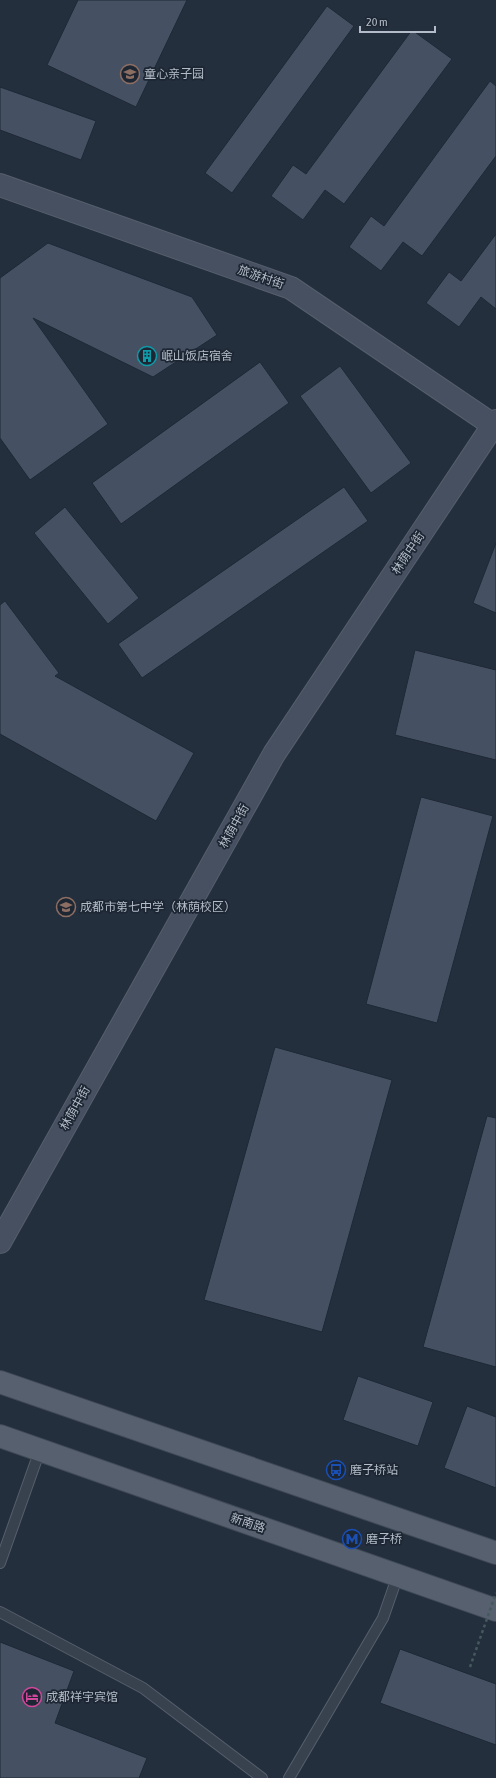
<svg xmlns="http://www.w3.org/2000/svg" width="496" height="1778" font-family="'Asap Condensed','Noto Sans SC',sans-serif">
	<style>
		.building { fill: #455162; stroke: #1f2835 }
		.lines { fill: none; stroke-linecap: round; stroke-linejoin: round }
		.lane-casing { stroke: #565f6c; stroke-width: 12 }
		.secondary-casing { stroke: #565f6c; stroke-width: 24 }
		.primary-casing { stroke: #414a57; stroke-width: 24 }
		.lane { stroke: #38414e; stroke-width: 10 }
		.secondary { stroke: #465061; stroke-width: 22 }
		.primary { stroke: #56606e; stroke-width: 22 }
		.path-bridge { stroke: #44595c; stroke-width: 2.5; stroke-dasharray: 3 3; stroke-linecap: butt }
		.labels { text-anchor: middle; stroke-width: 3.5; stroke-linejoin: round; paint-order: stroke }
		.poi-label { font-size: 12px; fill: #b4bcc9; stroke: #1d2633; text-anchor: start }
		.street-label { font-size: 12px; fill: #b4bcc9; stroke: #1d2633 }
	</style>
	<rect width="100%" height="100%" fill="#242f3e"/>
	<g class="building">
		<path d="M78 0H187L136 107 47 65Z"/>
		<path d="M327 6 354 26 232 193 205 173Z"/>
		<path d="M412 30 452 59 344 204 325 190 303 220 271 196 293 165 306 174Z"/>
		<path d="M490 81 496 86V156L422 256 403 242 381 271 349 247 371 216 384 226Z"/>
		<path d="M0 87 96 121 81 160 0 130Z"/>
		<path d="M496 234V309L481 297 459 327 426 303 449 272 461 281Z"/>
		<path d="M48 243 192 297 217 335 153 377 33 318 108 424 30 480 0 438V278Z"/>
		<path d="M260 362 289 403 121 524 92 483Z"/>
		<path d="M340 366 411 463 371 493 300 396Z"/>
		<path d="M344 487 368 521 142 678 118 644Z"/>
		<path d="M65 507 139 598 108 624 34 533Z"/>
		<path d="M496 543V613L473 603Z"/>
		<path d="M5 601 59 673 55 676 194 753 156 821 0 734V605Z"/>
		<path d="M415 650 496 670V760L395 735Z"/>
		<path d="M421 797 493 816 437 1023 366 1004Z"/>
		<path d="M275 1047 392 1080 322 1332 204 1300Z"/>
		<path d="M487 1116 496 1118V1367L423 1347Z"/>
		<path d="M358 1376 433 1402 418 1446 343 1420Z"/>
		<path d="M467 1406 496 1417V1488L444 1468Z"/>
		<path d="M0 1642 74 1671 55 1723 147 1758 139 1778H0Z"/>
		<path d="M400 1649 496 1684V1745L380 1703Z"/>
	</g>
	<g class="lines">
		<g class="lane-casing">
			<g id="lane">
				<path d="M0 1563 40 1450"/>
				<path d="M0 1612 143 1688 262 1778"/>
				<path d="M289 1778 383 1618 398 1575"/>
			</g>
		</g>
		<g class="secondary-casing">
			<g id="secondary">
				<path d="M0 185 291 288 496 427"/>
				<path d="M0 1242 274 754 496 421"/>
			</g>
		</g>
		<g class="primary-casing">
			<g id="primary">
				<path d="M0 1382 496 1553"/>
				<path d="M0 1436 496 1610"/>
			</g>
		</g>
		<use href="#lane" class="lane"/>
		<use href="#secondary" class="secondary"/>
		<use href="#primary" class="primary"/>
		<path class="path-bridge" d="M470 1667 496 1593"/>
	</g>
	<defs>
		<g id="school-ring" transform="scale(1)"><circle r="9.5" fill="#1d2633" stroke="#8d6e63" stroke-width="1.5"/><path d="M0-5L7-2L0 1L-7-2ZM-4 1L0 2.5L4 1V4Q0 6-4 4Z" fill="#8d6e63"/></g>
		<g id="building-ring" transform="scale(1)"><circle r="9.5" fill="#1d2633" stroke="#0f9aa8" stroke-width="1.5"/><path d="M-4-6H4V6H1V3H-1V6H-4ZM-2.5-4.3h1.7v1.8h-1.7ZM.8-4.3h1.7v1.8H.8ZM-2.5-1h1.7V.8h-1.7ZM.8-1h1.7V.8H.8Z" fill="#0f9aa8"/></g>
		<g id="bus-ring" transform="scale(1)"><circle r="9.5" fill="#1d2633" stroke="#1a4fb4" stroke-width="1.5"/><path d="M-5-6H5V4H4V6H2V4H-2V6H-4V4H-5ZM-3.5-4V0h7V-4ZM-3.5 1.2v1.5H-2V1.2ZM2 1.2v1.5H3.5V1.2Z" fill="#1a4fb4"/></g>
		<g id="metro-ring" transform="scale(1)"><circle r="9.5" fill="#1d2633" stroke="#1a4fb4" stroke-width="1.5"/><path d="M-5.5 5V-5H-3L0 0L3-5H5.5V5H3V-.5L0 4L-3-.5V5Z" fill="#1a4fb4"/></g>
		<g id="hotel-ring" transform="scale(1)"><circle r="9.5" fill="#1d2633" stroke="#d1479c" stroke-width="1.5"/><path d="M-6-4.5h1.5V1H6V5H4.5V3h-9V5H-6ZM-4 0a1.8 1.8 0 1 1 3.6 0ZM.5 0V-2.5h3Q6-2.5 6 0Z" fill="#d1479c"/></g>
	</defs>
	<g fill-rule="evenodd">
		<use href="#school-ring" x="130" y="74"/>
		<use href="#building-ring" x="147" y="356"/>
		<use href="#school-ring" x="66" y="907"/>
		<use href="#bus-ring" x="336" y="1470"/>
		<use href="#metro-ring" x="352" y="1539"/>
		<use href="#hotel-ring" x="32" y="1697"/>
	</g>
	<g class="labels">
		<g class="poi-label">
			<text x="144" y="78">童心亲子园</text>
			<text x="161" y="360">岷山饭店宿舍</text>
			<text x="80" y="911">成都市第七中学（林荫校区）</text>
			<text x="350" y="1474">磨子桥站</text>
			<text x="366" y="1543">磨子桥</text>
			<text x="46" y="1701">成都祥宇宾馆</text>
		</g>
		<g class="street-label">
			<text transform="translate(261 277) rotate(19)" y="4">旅游村街</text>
			<text transform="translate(408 553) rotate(-56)" y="4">林荫中街</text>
			<text transform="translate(234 826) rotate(-61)" y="4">林荫中街</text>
			<text transform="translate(75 1108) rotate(-61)" y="4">林荫中街</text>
			<text transform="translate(248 1523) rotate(19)" y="4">新南路</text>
		</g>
	</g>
	<path d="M360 26v6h75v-6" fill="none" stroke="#b4bcc9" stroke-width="2"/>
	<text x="366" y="26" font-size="12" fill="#b4bcc9" stroke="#1d2633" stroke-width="3" paint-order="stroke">20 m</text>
</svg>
